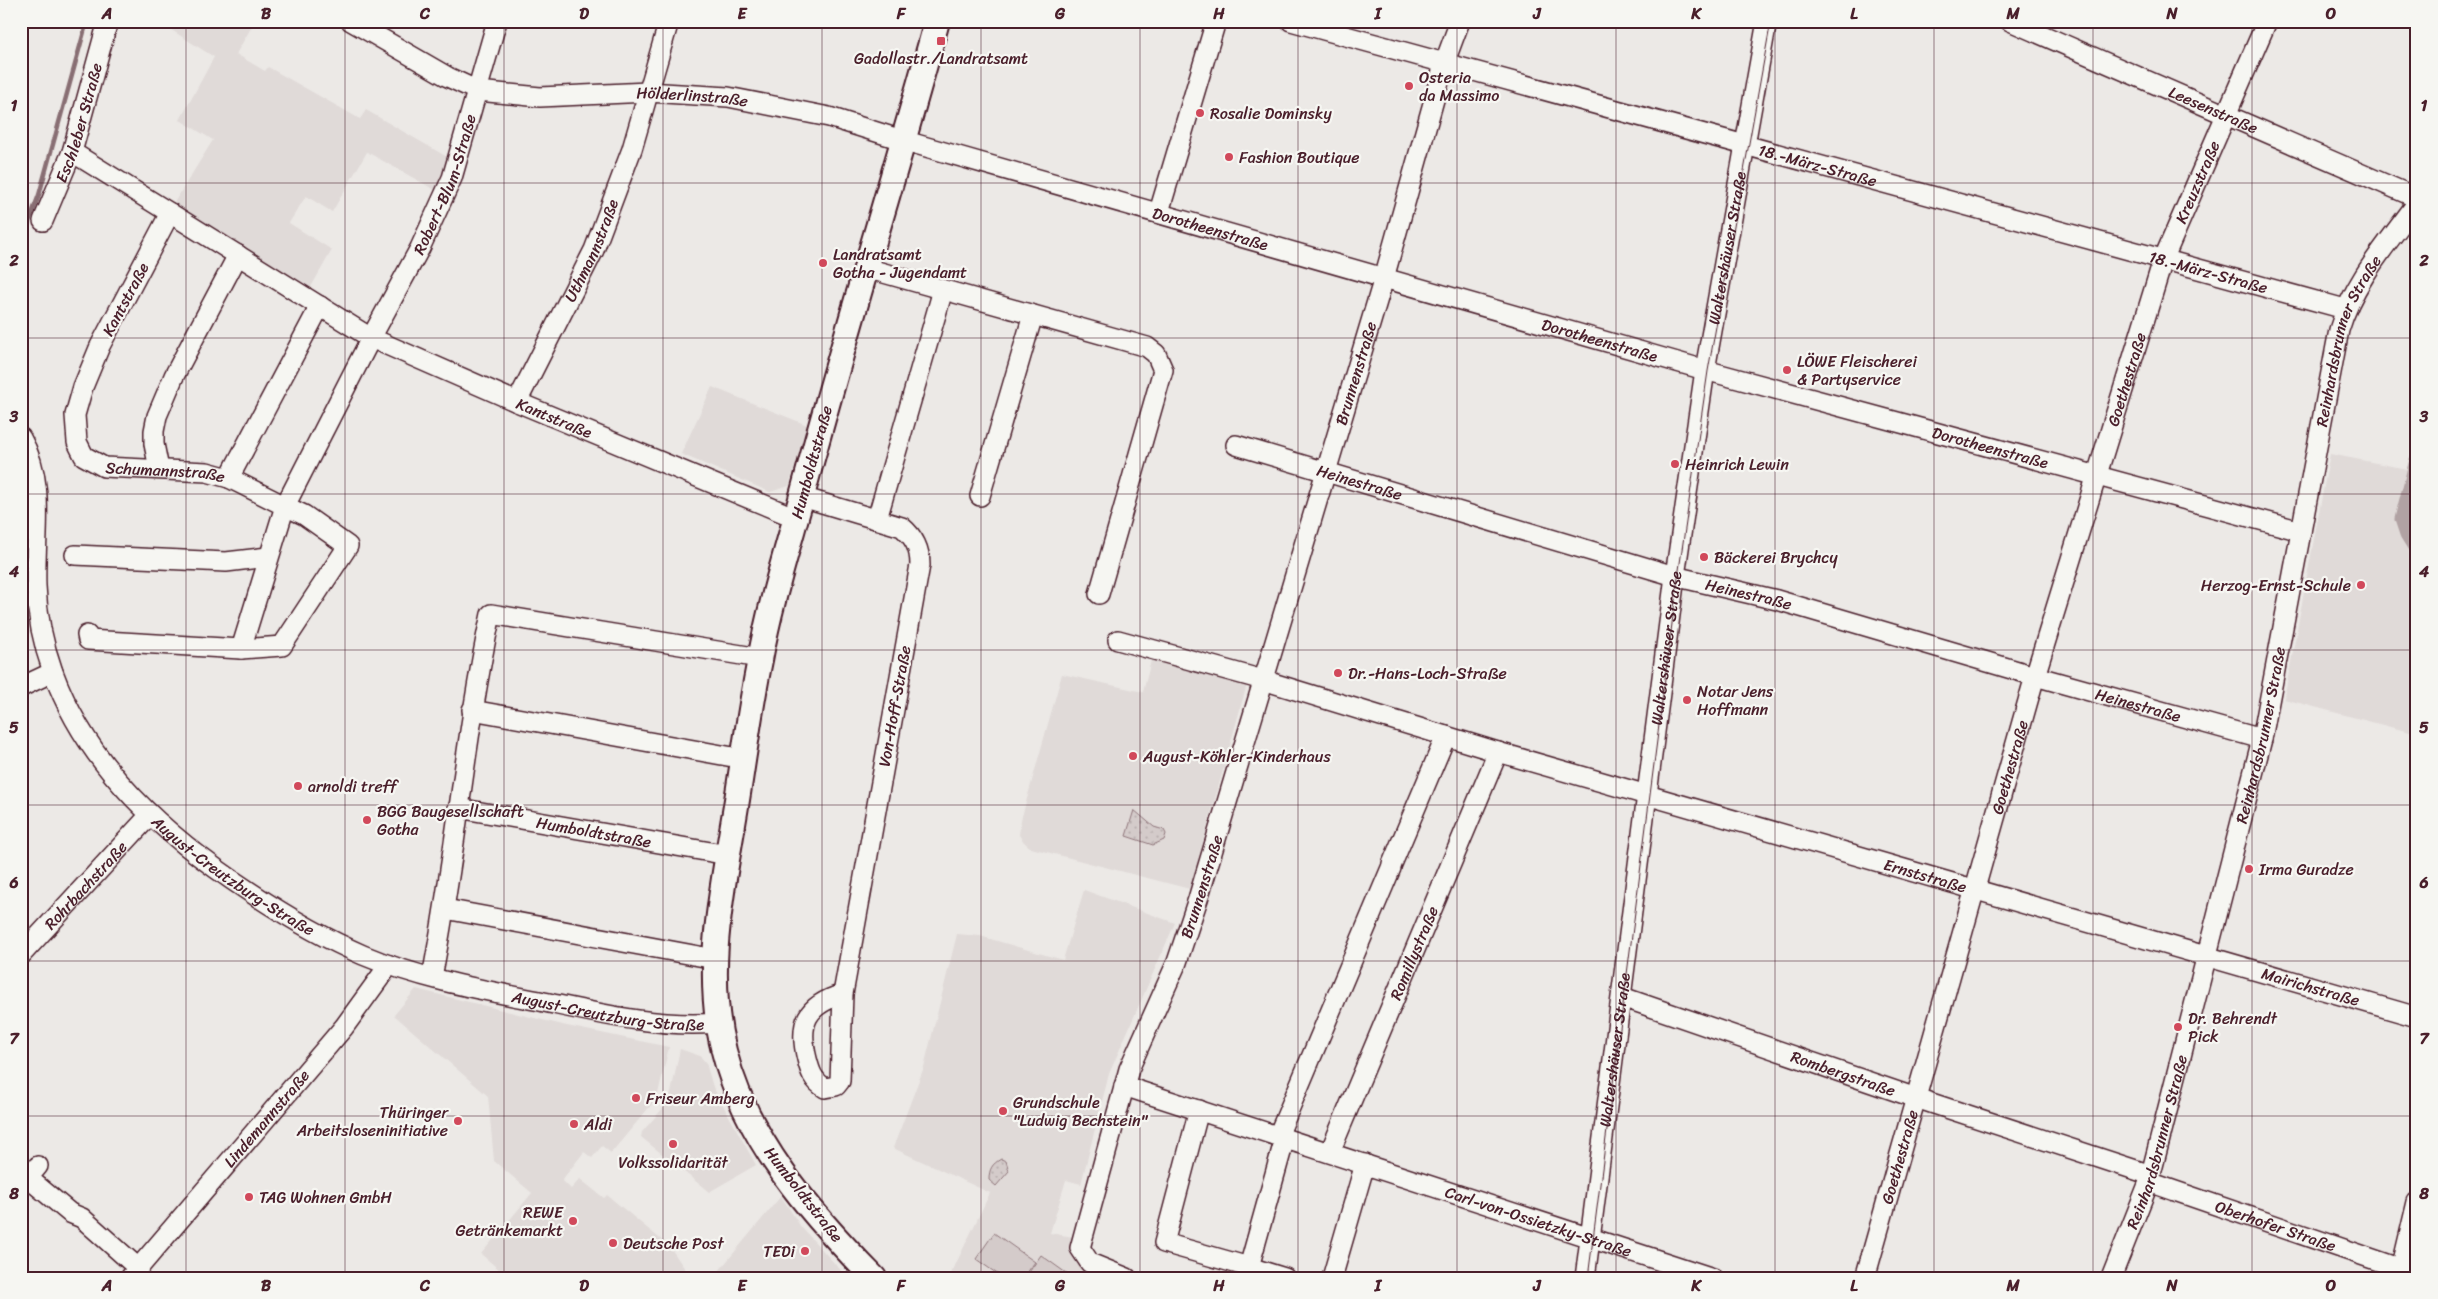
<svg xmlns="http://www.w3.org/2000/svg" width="2438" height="1299" font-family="Sriracha,sans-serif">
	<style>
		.built { fill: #e0dad8 }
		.grass { fill: url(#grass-dots); stroke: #8f757a }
		.garden { fill: #d4cbca; stroke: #8f757a }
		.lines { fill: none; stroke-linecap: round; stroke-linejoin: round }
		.stream { stroke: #886e73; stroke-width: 4.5 }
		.canal { stroke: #b1a2a3; stroke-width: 15 }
		.minor-casing { stroke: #4a1f2b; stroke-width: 22 }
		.major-casing { stroke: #4a1f2b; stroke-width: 28 }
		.minor { stroke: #f6f6f2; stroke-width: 19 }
		.major { stroke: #f6f6f2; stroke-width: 24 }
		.tram { stroke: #4a1f2b; stroke-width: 1 }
		.grid { fill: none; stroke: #4a1f2b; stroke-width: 1; stroke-opacity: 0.55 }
		.poi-dot { fill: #d1495b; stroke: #f6f6f2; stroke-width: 2 }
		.labels { text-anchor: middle; stroke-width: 4.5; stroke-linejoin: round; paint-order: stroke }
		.poi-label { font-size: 16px; fill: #4a1f2b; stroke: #f6f6f2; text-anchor: start }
		.street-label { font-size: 16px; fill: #4a1f2b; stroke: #f6f6f2 }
		.neatline { fill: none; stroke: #4a1f2b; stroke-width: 2 }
		.grid-label { font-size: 16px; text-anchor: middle; font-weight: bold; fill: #4a1f2b }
	</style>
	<defs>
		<pattern id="grass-dots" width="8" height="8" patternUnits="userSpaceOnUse" patternTransform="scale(1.25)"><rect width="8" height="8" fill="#d4cbca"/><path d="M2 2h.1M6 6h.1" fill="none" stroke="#b8aeae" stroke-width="1.8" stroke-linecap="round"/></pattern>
	</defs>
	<rect width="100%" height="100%" fill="#ece9e6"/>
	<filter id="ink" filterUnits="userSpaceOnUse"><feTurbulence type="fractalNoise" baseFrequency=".02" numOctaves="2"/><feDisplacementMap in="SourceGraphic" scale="10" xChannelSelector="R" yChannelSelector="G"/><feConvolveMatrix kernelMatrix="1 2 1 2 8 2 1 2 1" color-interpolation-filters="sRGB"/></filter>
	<g filter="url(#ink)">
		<g class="built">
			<path d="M144 21H255L236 54 265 71 268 67 360 119 366 110 449 158 435 190 367 152 332 212 306 196 289 223 332 250 311 287 255 256 172 206 213 140 180 120 214 57 162 24Z"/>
			<path d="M712 387 807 425 789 486 770 492 681 454Z"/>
			<path d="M2330 454 2417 471V734L2284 699Z"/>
			<path d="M1152 657 1247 684 1190 889 1031 848 1024 842 1019 835 1021 820 1062 674 1143 692Z"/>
			<path d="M1084 890 1175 923 1109 1074 1081 1184 1066 1180 1050 1233 1079 1238 1078 1256 1082 1270 1097 1278H949L990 1193 893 1148 924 1067 957 934 980 936 1063 960Z"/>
			<path d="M416 989 567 1026 669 1047 657 1098 611 1153 602 1146 592 1158 584 1152 562 1180 571 1189 580 1179 604 1198 607 1195 670 1247 691 1278H509L481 1254 532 1193 494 1161 488 1096 394 1015Z"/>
			<path d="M680 1049 700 1056 706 1063 713 1087 756 1165 709 1192 641 1137 642 1132 664 1107 671 1093Z"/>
			<path d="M781 1196 801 1227 848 1278H713Z"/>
		</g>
		<g class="grass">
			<path d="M1134 810 1154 827 1164 830 1166 834 1164 840 1153 845 1126 836Z"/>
			<path d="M1001 1159 1006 1161 1009 1171 996 1186 989 1180C989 1169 992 1164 1001 1159Z"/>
		</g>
		<g class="garden">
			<path d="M994 1233 1035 1262 1023 1278H1003L976 1259Z"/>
			<path d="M1041 1255 1073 1278H1025Z"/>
		</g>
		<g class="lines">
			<path class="stream" d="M21 242 39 195 87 21"/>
			<path class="canal" d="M2417 460 2402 519 2407 534 2417 550"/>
			<g class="minor-casing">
				<g id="minor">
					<path id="s1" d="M351 21 448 77 478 91 540 97 648 92 728 97 829 117 902 140 1705 370 2301 531"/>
					<path id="s2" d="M1291 21 2345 309"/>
					<path id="s3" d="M2010 21 2417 198"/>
					<path id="s4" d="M72 152 371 338 517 402 796 518"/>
					<path d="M1159 212 1216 21"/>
					<path id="s5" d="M170 213 100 346 83 387 75 415 77 442 84 456 104 467 207 472 229 478 285 506 241 649"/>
					<path id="s6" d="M43 221 72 152 108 21"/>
					<path d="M866 268 1147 347 1156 354 1163 370 1099 594"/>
					<path id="s7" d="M517 402 594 250 632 149 669 21"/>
					<path id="s8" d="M21 438C47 483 34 536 36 586 37 615 43 644 53 672 88 768 166 837 250 892 286 916 323 938 363 955 420 979 483 990 544 1002 601 1014 659 1028 718 1023"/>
					<path id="s9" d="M1236 445 1678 577 1777 600 2035 676 2262 739"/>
					<path d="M159 469 154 444V431L157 416 174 376 238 255"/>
					<path d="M229 478 320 306"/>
					<path d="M980 496 1033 315"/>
					<path d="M802 497 902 527C914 537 920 548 920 565L843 994 840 1081 836 1086 825 1088C813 1081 810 1071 807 1059 798 1023 806 1005 843 994"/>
					<path d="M877 519 943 290"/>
					<path d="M75 555 226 562 268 557"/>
					<path id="s10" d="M87 635 88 640 241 649 282 646 348 546 304 515 285 506 371 338 420 248 452 178 497 21"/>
					<path id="s11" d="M1118 640 1263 680 1498 752 2417 1017"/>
					<path d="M21 687 53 672"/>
					<path d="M472 710 744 759"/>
					<path id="s12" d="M458 808 728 855"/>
					<path d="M1392 864 1446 736"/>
					<path d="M445 909 715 959"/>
					<path id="s13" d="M21 955 150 815"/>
					<path d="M432 977C456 856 465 734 491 614L760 658"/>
					<path id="s14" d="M1622 997 1916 1098 2151 1175"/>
					<path id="s15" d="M1124 1086 1713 1278"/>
					<path d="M1199 1110 1164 1243 1249 1267 1285 1138"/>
					<path d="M1278 1136 1391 868"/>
					<path id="s16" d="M1330 1152 1498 752"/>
					<path d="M38 1166 28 1178 70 1213 82 1218 138 1268"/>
					<path id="s17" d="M2149 1182 2402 1269"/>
					<path d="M1249 1267 1285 1278"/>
					<path id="s18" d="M130 1278 344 1027 389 965"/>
					<path id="s19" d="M1127 1278 1090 1263 1080 1248 1129 1069 1177 962 1198 899 1384 278 1444 64 1460 21"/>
					<path d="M1332 1278 1365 1164"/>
					<path id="s20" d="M1585 1278 1675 576 1705 370 1767 21"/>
					<path id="s21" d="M1865 1278 2035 676 2163 260 2267 21"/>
					<path id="s22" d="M2111 1278 2149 1182 2262 739 2339 330C2353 282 2388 243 2417 203"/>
					<path d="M2399 1278 2417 1202"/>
				</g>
			</g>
			<g class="major-casing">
				<g id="major">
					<path id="s23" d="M874 1278C811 1214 746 1140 724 1051 703 970 723 887 736 806 744 757 750 708 760 660 770 604 788 547 803 492 845 334 894 178 937 21"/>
				</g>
			</g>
			<use href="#minor" class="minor"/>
			<use href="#major" class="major"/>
			<path class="tram" d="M1588 1278 1678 577 1708 371 1771 21"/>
		</g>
	</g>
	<path class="grid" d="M186 21V1278M345 21V1278M504 21V1278M663 21V1278M822 21V1278M981 21V1278M1140 21V1278M1298 21V1278M1457 21V1278M1616 21V1278M1775 21V1278M1934 21V1278M2093 21V1278M2252 21V1278M21 183H2417M21 338H2417M21 494H2417M21 650H2417M21 805H2417M21 961H2417M21 1116H2417"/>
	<g class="poi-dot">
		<rect x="936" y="36" width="10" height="10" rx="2.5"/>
		<circle cx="1409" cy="86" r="5"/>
		<circle cx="1200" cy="113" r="5"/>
		<circle cx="1229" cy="157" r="5"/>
		<circle cx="823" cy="263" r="5"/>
		<circle cx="1787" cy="370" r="5"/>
		<circle cx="1675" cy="464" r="5"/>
		<circle cx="1704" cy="557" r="5"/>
		<circle cx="2361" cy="585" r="5"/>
		<circle cx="1338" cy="673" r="5"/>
		<circle cx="1687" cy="700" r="5"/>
		<circle cx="1133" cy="756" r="5"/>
		<circle cx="298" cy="786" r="5"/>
		<circle cx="367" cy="820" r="5"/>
		<circle cx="2249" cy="869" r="5"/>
		<circle cx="2178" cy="1027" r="5"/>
		<circle cx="636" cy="1098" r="5"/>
		<circle cx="1003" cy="1111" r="5"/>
		<circle cx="458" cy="1121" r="5"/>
		<circle cx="574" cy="1124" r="5"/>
		<circle cx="673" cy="1144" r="5"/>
		<circle cx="249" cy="1197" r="5"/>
		<circle cx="573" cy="1221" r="5"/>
		<circle cx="613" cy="1243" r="5"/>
		<circle cx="805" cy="1251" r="5"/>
	</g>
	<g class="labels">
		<g class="poi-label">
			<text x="941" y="64" text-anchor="middle">Gadollastr./Landratsamt</text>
			<text x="1419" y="83">Osteria<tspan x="1419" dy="18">da Massimo</tspan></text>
			<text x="1210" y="119">Rosalie Dominsky</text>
			<text x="1239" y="163">Fashion Boutique</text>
			<text x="833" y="260">Landratsamt<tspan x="833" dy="18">Gotha - Jugendamt</tspan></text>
			<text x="1797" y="367">LÖWE Fleischerei<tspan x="1797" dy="18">&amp; Partyservice</tspan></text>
			<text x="1685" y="470">Heinrich Lewin</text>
			<text x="1714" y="563">Bäckerei Brychcy</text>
			<text x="2351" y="591" text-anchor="end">Herzog-Ernst-Schule</text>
			<text x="1348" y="679">Dr.-Hans-Loch-Straße</text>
			<text x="1697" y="697">Notar Jens<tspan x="1697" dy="18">Hoffmann</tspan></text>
			<text x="1143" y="762">August-Köhler-Kinderhaus</text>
			<text x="308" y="792">arnoldi treff</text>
			<text x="377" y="817">BGG Baugesellschaft<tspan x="377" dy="18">Gotha</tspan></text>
			<text x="2259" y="875">Irma Guradze</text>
			<text x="2188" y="1024">Dr. Behrendt<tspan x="2188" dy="18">Pick</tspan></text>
			<text x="646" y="1104">Friseur Amberg</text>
			<text x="1013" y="1108">Grundschule<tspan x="1013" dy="18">"Ludwig Bechstein"</tspan></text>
			<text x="448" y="1118" text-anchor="end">Thüringer<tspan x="448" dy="18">Arbeitsloseninitiative</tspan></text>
			<text x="584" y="1130">Aldi</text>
			<text x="673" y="1168" text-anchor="middle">Volkssolidarität</text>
			<text x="259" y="1203">TAG Wohnen GmbH</text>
			<text x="563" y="1218" text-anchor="end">REWE<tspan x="563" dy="18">Getränkemarkt</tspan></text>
			<text x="623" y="1249">Deutsche Post</text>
			<text x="795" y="1257" text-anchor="end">TEDi</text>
		</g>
		<g class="street-label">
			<text dy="6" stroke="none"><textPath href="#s1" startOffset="360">Hölderlinstraße</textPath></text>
			<text dy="6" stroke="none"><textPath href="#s3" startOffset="222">Leesenstraße</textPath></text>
			<text dy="6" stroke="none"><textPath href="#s6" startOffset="105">Eschleber Straße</textPath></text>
			<text dy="6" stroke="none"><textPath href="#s2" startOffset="546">18.-März-Straße</textPath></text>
			<text dy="6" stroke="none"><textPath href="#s21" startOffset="1146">Kreuzstraße</textPath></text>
			<text dy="6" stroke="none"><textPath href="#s10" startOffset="754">Robert-Blum-Straße</textPath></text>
			<text dy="6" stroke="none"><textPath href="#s1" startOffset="896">Dorotheenstraße</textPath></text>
			<text dy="6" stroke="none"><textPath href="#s20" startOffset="1040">Waltershäuser Straße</textPath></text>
			<text dy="6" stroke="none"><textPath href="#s7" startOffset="169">Uthmannstraße</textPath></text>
			<text dy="6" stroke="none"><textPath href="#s2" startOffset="951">18.-März-Straße</textPath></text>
			<text transform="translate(125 299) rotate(-62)" y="6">Kantstraße</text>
			<text dy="6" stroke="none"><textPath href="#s1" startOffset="1301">Dorotheenstraße</textPath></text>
			<text dy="6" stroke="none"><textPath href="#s22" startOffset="969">Reinhardsbrunner Straße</textPath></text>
			<text dy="6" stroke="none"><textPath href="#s19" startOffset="976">Brunnenstraße</textPath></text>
			<text dy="6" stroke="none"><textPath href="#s21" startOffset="936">Goethestraße</textPath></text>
			<text dy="6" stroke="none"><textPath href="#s4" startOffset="552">Kantstraße</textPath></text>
			<text dy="6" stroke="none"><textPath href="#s1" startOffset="1706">Dorotheenstraße</textPath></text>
			<text dy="6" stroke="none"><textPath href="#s23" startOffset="875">Humboldtstraße</textPath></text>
			<text dy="6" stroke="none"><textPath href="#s5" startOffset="351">Schumannstraße</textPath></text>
			<text dy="6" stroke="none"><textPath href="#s9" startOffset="129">Heinestraße</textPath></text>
			<text dy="6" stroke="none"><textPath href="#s9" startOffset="534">Heinestraße</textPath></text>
			<text dy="6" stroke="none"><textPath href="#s20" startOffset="635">Waltershäuser Straße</textPath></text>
			<text dy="6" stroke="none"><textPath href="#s9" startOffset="939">Heinestraße</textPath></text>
			<text transform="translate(894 706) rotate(-80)" y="6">Von-Hoff-Straße</text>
			<text dy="6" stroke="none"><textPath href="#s22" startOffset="564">Reinhardsbrunner Straße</textPath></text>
			<text dy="6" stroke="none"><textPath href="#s21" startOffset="531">Goethestraße</textPath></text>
			<text dy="6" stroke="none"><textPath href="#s12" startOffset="138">Humboldtstraße</textPath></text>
			<text dy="6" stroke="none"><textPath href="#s8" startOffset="516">August-Creutzburg-Straße</textPath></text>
			<text dy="6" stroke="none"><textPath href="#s11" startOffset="841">Ernststraße</textPath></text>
			<text dy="6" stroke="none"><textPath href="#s13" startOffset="95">Rohrbachstraße</textPath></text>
			<text dy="6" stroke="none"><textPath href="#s19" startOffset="440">Brunnenstraße</textPath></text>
			<text dy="6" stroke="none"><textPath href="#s16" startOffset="216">Romillystraße</textPath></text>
			<text dy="6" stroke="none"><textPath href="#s11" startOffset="1242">Mairichstraße</textPath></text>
			<text dy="6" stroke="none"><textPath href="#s8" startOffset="921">August-Creutzburg-Straße</textPath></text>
			<text dy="6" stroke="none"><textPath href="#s20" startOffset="230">Waltershäuser Straße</textPath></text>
			<text dy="6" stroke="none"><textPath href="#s14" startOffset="234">Rombergstraße</textPath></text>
			<text dy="6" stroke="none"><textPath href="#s18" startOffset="210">Lindemannstraße</textPath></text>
			<text dy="6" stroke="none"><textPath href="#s22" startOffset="144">Reinhardsbrunner Straße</textPath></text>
			<text dy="6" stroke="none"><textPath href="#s21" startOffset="126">Goethestraße</textPath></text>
			<text transform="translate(804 1194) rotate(52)" y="6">Humboldtstraße</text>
			<text dy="6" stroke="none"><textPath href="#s15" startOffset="436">Carl-von-Ossietzky-Straße</textPath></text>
			<text dy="6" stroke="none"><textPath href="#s17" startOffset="134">Oberhofer Straße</textPath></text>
		</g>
	</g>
	<rect width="2438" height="1299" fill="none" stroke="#f6f6f2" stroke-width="55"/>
	<rect x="28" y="28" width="2382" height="1244" class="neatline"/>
	<g class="grid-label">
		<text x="107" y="19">A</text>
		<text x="266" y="19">B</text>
		<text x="425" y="19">C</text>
		<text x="584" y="19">D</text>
		<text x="742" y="19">E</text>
		<text x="901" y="19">F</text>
		<text x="1060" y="19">G</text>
		<text x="1219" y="19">H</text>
		<text x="1378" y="19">I</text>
		<text x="1537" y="19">J</text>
		<text x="1696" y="19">K</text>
		<text x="1854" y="19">L</text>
		<text x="2013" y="19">M</text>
		<text x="2172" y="19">N</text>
		<text x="2331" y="19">O</text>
		<text x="14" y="111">1</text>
		<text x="2424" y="111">1</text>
		<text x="14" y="266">2</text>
		<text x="2424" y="266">2</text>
		<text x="14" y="422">3</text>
		<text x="2424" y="422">3</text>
		<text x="14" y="577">4</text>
		<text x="2424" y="577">4</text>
		<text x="14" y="733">5</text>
		<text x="2424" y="733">5</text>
		<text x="14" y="888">6</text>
		<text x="2424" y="888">6</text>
		<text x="14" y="1044">7</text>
		<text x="2424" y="1044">7</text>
		<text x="14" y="1199">8</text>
		<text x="2424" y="1199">8</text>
		<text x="107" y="1291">A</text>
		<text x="266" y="1291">B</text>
		<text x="425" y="1291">C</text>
		<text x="584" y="1291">D</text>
		<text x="742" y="1291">E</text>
		<text x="901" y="1291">F</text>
		<text x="1060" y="1291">G</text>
		<text x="1219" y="1291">H</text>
		<text x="1378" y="1291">I</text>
		<text x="1537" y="1291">J</text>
		<text x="1696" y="1291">K</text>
		<text x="1854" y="1291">L</text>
		<text x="2013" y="1291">M</text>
		<text x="2172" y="1291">N</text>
		<text x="2331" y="1291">O</text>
	</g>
</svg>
